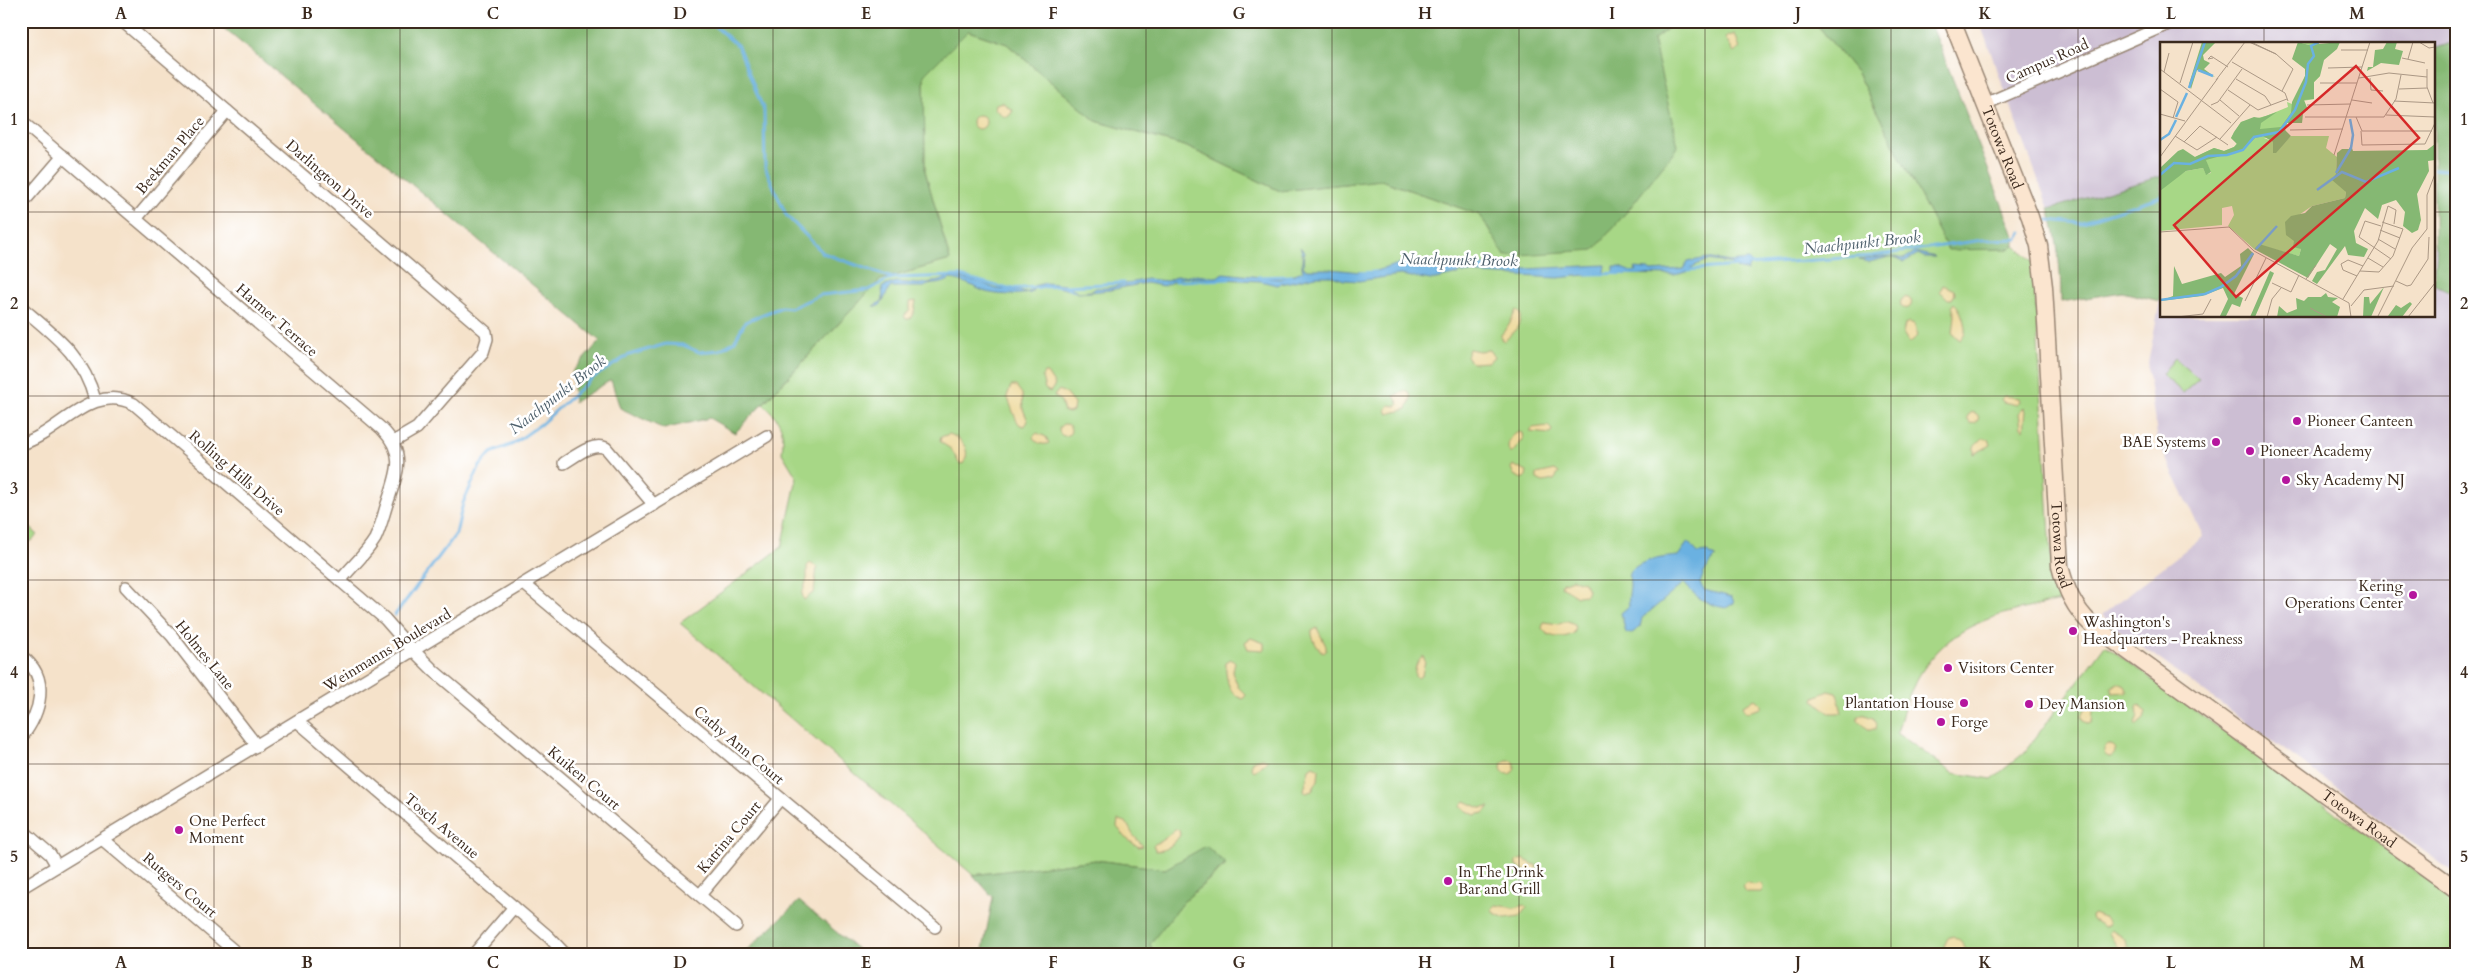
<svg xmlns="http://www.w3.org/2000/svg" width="2478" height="976" font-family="Cardo,serif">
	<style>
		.industrial { fill: #ccbed3; fill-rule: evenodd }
		.green { fill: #a7d786; stroke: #718052 }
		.forest { fill: #85b873; stroke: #607148 }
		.sand { fill: #eeda9e; stroke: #94825e }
		.water { fill: #6ab1e1; stroke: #526e80 }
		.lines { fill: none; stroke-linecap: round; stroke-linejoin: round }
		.stream { stroke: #6ab1e1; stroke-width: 3 }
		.minor-casing { stroke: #988674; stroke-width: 14 }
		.secondary-casing { stroke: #988674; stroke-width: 19 }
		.minor { stroke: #fff; stroke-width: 11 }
		.secondary { stroke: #fbe5cf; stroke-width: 16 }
		.grid { fill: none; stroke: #3b2a1e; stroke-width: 1; stroke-opacity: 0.55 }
		.poi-dot { fill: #b5179e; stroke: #fff; stroke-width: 2 }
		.labels { text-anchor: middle; stroke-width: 5; stroke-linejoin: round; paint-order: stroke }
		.street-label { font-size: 15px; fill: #3b2a1e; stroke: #fff }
		.poi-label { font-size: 15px; fill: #3b2a1e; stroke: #fff; text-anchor: start }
		.water-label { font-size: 16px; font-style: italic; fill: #4e606c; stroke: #fff }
		.inset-river { fill: none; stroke: #6ab1e1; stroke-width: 2.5 }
		.inset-road { fill: none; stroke: #ab9885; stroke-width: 1 }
		.view { fill: #d62828; fill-opacity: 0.15; stroke: #d62828; stroke-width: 2.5 }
		.inset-edge { fill: none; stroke: #3b2a1e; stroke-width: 2.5 }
		.neatline { fill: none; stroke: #3b2a1e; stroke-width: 2 }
		.grid-label { font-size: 16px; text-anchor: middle; font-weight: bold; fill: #3b2a1e }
	</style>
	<rect width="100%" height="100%" fill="#fff"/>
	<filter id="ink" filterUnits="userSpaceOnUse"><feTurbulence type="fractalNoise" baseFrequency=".02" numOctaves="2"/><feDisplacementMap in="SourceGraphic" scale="10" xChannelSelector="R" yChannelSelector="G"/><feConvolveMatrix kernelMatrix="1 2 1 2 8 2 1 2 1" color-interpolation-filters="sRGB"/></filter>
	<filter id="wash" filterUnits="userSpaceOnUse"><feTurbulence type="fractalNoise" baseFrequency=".0096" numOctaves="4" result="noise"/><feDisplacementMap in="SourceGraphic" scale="20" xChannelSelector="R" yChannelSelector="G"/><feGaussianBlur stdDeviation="1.12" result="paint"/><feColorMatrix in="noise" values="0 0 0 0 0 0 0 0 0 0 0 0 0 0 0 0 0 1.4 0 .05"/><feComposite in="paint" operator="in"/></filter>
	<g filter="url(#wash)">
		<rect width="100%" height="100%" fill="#f5e2ca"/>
		<path class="industrial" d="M1979 21H2457V875L2119 630 2102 615 2203 536 2158 442 2147 368 2160 301 2122 292 2061 302V280L2054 225 2049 209ZM2162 44H2434V316H2162Z"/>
		<g class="green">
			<path d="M1677 21H1814L1857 73 1948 249H2008L2015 246 2033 261 2052 569 2061 601C1992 615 1943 623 1910 693 1904 705 1901 720 1897 733L1953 773 1992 779 2024 753 2105 645 2457 901V955H1155L1149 944 1183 902 1226 865 1165 869 1096 860 973 875 680 623 782 547 797 478 782 453C785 430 781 420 763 404L880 280 950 260 925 171 924 75 968 31 1007 44 1096 121 1185 146 1280 191 1381 180 1480 215 1677 147 1653 40Z"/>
			<path d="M2175 358 2199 379 2183 393 2162 374Z"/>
			<path d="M23 521 38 535 30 542 21 534Z"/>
		</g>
		<g class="forest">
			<path d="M215 21H1677L1653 40 1678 146 1629 209 1594 250 1505 256 1480 215 1381 180 1280 191 1185 146 1096 121 1007 44 968 31 924 75 925 171 950 260 880 280 735 433 709 418 664 429 620 408 611 380 574 402 572 372 600 341Z"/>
			<path d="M1814 21H1930L2015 238V246L2008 249 1948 250 1857 73Z"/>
			<path d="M2457 41V295L2434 284 2437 250 2434 244V49Z"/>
			<path d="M2162 176V293L2160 301 2122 292 2061 302C2061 271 2058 239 2049 209Z"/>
			<path d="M1206 846 1226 864 1183 902 1150 944 1155 955H982L993 897 973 875 1096 860 1165 869Z"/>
			<path d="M799 901 864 955H742Z"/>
		</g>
		<g class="sand">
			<path d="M1735 34 1740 48 1734 53 1725 38Z"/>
			<path d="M1002 102 1013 111 1008 117 1003 116 995 109 996 104Z"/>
			<circle cx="979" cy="122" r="7"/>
			<path d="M1943 285 1954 290 1955 294 1952 299H1948L1940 291Z"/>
			<circle cx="1906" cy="303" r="5.5"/>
			<path d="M916 301 914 312 910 319H906L904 316 910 310V302Z"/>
			<path d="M1954 303C1961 308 1966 325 1965 334L1960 340 1953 334 1955 315 1952 306Z"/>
			<path d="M1516 310 1520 313C1522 325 1513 334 1504 341L1501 339V335L1509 325Z"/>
			<path d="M1909 322 1914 324 1918 336 1909 343 1903 333 1905 324Z"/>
			<path d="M1469 349 1479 351 1489 350 1494 357 1488 362 1472 363 1466 356Z"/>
			<path d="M1044 373H1047L1055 385 1050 392 1045 389 1042 377Z"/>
			<path d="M1011 386H1016L1022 394 1023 409 1028 421 1025 426 1020 425C1015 420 1011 405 1007 396Z"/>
			<path d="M1059 390 1065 393 1074 404 1073 411 1069 413 1064 412 1061 401 1054 396Z"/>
			<path d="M1405 391 1409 392 1411 398 1407 409 1388 414 1386 410 1389 405 1397 406 1399 404 1394 396Z"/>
			<path d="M2004 396 2019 398 2020 402 2017 405 2003 402 2001 399Z"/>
			<path d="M2024 408 2026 411 2024 430 2021 427 2019 413Z"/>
			<circle cx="1973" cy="418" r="5.5"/>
			<circle cx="1065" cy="430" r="6"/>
			<path d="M1548 426 1552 430 1550 434 1530 432 1532 428Z"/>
			<path d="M1519 432 1522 433 1523 440 1512 453H1510C1505 445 1511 435 1519 432Z"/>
			<path d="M1037 433 1046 437 1049 443C1043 446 1036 443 1033 437Z"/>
			<path d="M949 434C962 438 972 451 963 464L959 463 951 449 940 442 941 437Z"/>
			<path d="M1983 438 1989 439 1991 445 1974 454V447Z"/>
			<path d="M1513 465 1527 472 1526 477 1522 479 1514 475 1511 468Z"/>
			<path d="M1555 470 1559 473 1554 480 1543 482 1537 479V474Z"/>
			<path d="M810 563 817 567 814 592 804 600 802 594 807 579V566Z"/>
			<path d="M1572 579 1584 582 1588 590 1586 595 1577 596 1561 586 1562 583Z"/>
			<path d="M1568 621 1574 624 1576 628 1574 633C1565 639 1548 639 1542 628L1544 622 1559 624Z"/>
			<path d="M1317 628 1326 646V651L1324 653C1318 650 1311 638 1312 631Z"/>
			<path d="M1251 638 1264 643V650L1248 649 1245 642Z"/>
			<path d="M1423 656 1425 661 1422 675 1418 678 1415 676C1414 670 1417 659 1423 656Z"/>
			<path d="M1231 659 1235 663 1233 671 1235 679 1238 687 1246 695 1243 699C1228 695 1225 676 1226 662Z"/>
			<path d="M2118 683 2125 686 2128 692 2112 693 2111 687Z"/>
			<path d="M1829 691 1837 693 1842 713H1829L1814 700 1815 697Z"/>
			<path d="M1755 699 1761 704V708L1748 712 1744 710 1743 705Z"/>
			<path d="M2139 705 2146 713 2144 719 2137 725 2135 723 2138 716 2137 707Z"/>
			<path d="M2090 706 2093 711 2092 722 2089 724 2084 721 2082 716 2085 709Z"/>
			<path d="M1862 714 1873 718 1877 724 1876 729H1868L1858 720V716Z"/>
			<circle cx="2110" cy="751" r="6"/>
			<path d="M1263 758 1267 760V762L1254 771 1251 768 1252 761Z"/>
			<circle cx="1508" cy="767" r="7"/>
			<path d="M1313 766 1319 769 1318 780 1312 791 1306 793 1304 790 1309 769Z"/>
			<path d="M1465 801 1480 808 1490 807 1484 813 1475 815 1462 808 1461 805Z"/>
			<path d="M1118 820 1126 822 1133 835 1143 846 1139 847 1128 840 1117 827Z"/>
			<path d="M1175 829 1179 830 1180 835C1175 843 1166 851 1156 851L1153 845 1163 840Z"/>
			<path d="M1523 859 1537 866 1536 871 1530 873 1516 866V861Z"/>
			<path d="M1746 882 1753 885 1760 883 1763 887 1762 892H1746L1743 886Z"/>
			<path d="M1496 905 1515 908 1525 905 1527 907 1520 916 1505 918 1494 913 1492 909Z"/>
			<path d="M2094 914 2106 919 2109 924 2104 927 2092 920 2091 916Z"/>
			<path d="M2111 930 2124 938 2128 946 2122 949 2117 947 2109 933Z"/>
			<path d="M1953 936 1961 941 1969 955H1954L1946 950 1944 946 1948 938Z"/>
		</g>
		<g class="water">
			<path d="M1300 247 1304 251 1303 267 1307 269H1331L1370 273 1411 260 1460 263 1459 274 1431 280 1400 275 1359 281 1344 280 1332 276H1316L1277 285 1260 281 1183 277 1163 286 1146 283 1110 290 1079 293 1055 286H1035L1031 293C1015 295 998 296 983 291 971 286 963 280 950 279 942 286 931 282 924 287H891C885 293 886 300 879 306H873L883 301 882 287 896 282 919 284 940 281 951 276 982 283 996 289 1016 290 1025 293 1031 291 1033 286 1045 283 1066 285 1079 292 1092 291 1096 288H1108L1147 279 1167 281 1177 276 1197 275 1217 277 1223 273 1280 279 1303 271C1300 263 1305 255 1300 247Z"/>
			<path d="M1915 252 1935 257H1924L1918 254 1904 262 1893 256 1869 262 1859 260C1875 258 1888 254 1904 259Z"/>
			<path d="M1707 258 1730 262 1748 260 1751 263 1747 271 1736 268 1734 264 1708 260 1694 266 1687 272 1674 275 1614 274V267H1620L1631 272 1636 271 1635 268 1648 269 1651 271 1683 269 1687 262Z"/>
			<path d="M1462 263 1526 269 1605 265 1604 273 1558 278 1461 273Z"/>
			<path d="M1688 542 1698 553 1707 552 1716 557C1708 565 1703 573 1700 584L1704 590 1732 597 1734 603 1726 608C1707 605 1696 598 1684 583L1642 618 1640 627 1631 634 1626 633 1621 613 1629 606C1627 594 1633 586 1628 574 1640 559 1660 558 1678 556Z"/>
		</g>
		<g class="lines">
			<g class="stream">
				<path d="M709 21 738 46 764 111 765 167 786 215 823 253 892 278 960 276 1008 289 1059 286"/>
				<path d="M2434 169 2457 171"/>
				<path d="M2048 220 2079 223 2162 196"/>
				<path d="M1747 265 1872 256 1983 240 2018 239 2022 232"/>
				<path d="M1687 270 1738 266"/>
				<path d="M1360 273 1376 272"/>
				<path d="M1587 274 1641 273"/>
				<path d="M1258 277 1291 276"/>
				<path d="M1175 281 1229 279"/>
				<path d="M1065 286 1124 283"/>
				<path d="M395 615 456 534 463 503 480 466 491 453 513 444 541 424 591 379 629 355 666 344 683 345 699 352 719 350 734 342 745 322 761 315 782 307 791 308 820 295 868 290 892 278"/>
			</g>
		</g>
	</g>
	<g filter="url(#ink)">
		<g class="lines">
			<g class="minor-casing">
				<g id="minor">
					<path d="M122 21 486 332 487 339 483 352 469 368 417 428 393 442"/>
					<path d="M1985 104 2175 21"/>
					<path d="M21 121 382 429C408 455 396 476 386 507 383 517 380 529 375 539 366 554 351 567 340 581"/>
					<path d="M21 205 63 156"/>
					<path d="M136 219 227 111"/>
					<path d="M21 307C55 336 83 355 95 400"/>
					<path d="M21 444C60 433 91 382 134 404L385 619 406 643 434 671 736 926"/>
					<path d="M564 463C576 456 592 442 606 448L654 505"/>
					<path d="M524 584 935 927"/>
					<path d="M126 587 172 636 257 746"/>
					<path d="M21 656C51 677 41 713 21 738"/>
					<path d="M297 721 549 937 566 955"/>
					<path d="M21 829 50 854 57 866"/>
					<path d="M102 839 239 955"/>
					<path d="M21 888 767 436"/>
					<path d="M700 895 780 799"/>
					<path d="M473 955 514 907"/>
				</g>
			</g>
			<g class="secondary-casing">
				<g id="secondary">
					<path id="s1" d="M1952 21 2030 217 2039 246 2044 287 2060 566C2066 590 2074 608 2092 625L2457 890"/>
				</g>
			</g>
			<use href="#minor" class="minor"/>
			<use href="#secondary" class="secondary"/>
		</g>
	</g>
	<path class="grid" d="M214 21V955M400 21V955M587 21V955M773 21V955M959 21V955M1146 21V955M1332 21V955M1519 21V955M1705 21V955M1891 21V955M2078 21V955M2264 21V44M21 212H2162M2434 212H2457M2264 316V955M21 396H2457M21 580H2457M21 764H2457"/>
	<g class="poi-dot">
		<circle cx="2297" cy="421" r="5"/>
		<circle cx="2216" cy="442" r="5"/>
		<circle cx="2250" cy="451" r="5"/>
		<circle cx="2286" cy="480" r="5"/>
		<circle cx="2413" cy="595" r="5"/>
		<circle cx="2073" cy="631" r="5"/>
		<circle cx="1948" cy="668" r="5"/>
		<circle cx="1964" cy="703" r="5"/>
		<circle cx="2029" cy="704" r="5"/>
		<circle cx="1941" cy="722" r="5"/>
		<circle cx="179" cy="830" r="5"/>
		<circle cx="1448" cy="881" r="5"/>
	</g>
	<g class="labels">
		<g class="street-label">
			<text transform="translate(2047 61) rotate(-24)" y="5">Campus Road</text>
			<text dy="5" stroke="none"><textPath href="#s1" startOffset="136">Totowa Road</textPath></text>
			<text transform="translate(170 155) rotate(-50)" y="5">Beekman Place</text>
			<text transform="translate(330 179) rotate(41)" y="5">Darlington Drive</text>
			<text transform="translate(277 320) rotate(41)" y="5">Harmer Terrace</text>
			<text transform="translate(237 473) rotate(41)" y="5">Rolling Hills Drive</text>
			<text dy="5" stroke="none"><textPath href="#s1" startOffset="541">Totowa Road</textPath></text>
			<text transform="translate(387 650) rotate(-31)" y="5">Weinmanns Boulevard</text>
			<text transform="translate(205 655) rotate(51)" y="5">Holmes Lane</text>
			<text transform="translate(739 745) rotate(40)" y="5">Cathy Ann Court</text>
			<text transform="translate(584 778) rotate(40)" y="5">Kuiken Court</text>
			<text dy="5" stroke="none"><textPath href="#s1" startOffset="960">Totowa Road</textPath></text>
			<text transform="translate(442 826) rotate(40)" y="5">Tosch Avenue</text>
			<text transform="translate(729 837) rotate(-50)" y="5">Katrina Court</text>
			<text transform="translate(180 885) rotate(40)" y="5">Rutgers Court</text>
		</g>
		<g class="poi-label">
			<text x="2307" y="426">Pioneer Canteen</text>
			<text x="2206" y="447" text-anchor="end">BAE Systems</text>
			<text x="2260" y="456">Pioneer Academy</text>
			<text x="2296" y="485">Sky Academy NJ</text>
			<text x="2403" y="591" text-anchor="end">Kering<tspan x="2403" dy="17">Operations Center</tspan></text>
			<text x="2083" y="627">Washington's<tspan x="2083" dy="17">Headquarters - Preakness</tspan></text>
			<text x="1958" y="673">Visitors Center</text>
			<text x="1954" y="708" text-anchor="end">Plantation House</text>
			<text x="2039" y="709">Dey Mansion</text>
			<text x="1951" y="727">Forge</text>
			<text x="189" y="826">One Perfect<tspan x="189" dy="17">Moment</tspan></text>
			<text x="1458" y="877">In The Drink<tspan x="1458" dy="17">Bar and Grill</tspan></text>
		</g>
		<g class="water-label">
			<text transform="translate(1862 242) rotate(-6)" y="6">Naachpunkt Brook</text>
			<text transform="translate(1459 259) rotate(1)" y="6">Naachpunkt Brook</text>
			<text transform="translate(557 394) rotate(-38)" y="6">Naachpunkt Brook</text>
		</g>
	</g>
	<g transform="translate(2160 42)">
		<rect width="275" height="275" fill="#f5e2ca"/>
		<path d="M138 0H159L160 34 154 40V57L143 59 148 68 143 69 142 81H127L125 88 128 94 104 96 114 100 115 111 131 94H169L166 106 177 115 176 132 186 150 185 156 152 164 136 175 134 199 141 207 139 214 99 203 94 207 68 184 74 173 72 164 62 166V183L0 189V146L26 129 43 126 46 132 51 131 46 119 35 115 54 106 64 109 74 105 77 101 71 96 81 80 106 74 128 65 127 60 132 62 137 56 145 34 149 3Z" fill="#a7d786"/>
		<path d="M42 0H56L43 13 44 18 50 21 44 27 55 35 37 28 31 47 29 42ZM138 0 149 3 180 0 177 7 164 18 160 34 154 40V57L144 58 148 68 143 69 142 81H127L125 88 131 94 116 111H113V100L103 94 95 96 83 108 46 118 51 130 46 133 43 126 26 129 0 149V126L18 109 23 107 35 115 54 106 64 109 74 105 77 102 71 96 74 90 81 80 94 75 100 76 117 70 101 81 100 87 121 85 131 71 132 60 145 34V27L132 17ZM227 0H237L235 7 243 9 239 23 221 21 207 29 208 25H213L215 8 223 7ZM275 102V118L268 119 269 129 257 152 261 178 258 188 252 191 243 184 245 170 236 158 222 163 218 177 205 166 194 189 196 201 208 207 204 215 188 213 185 204 157 242 152 239 157 230 165 228 177 207 170 202 148 236 94 207 99 202 139 214 141 207 133 205 134 199 126 193 125 180 131 174 145 171 152 164 185 156 186 150 172 138 176 132 177 111 182 107H189L191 103 193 109 267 108ZM88 206 94 212 74 252 83 256 80 265 72 262 66 274H60L68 257 63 246 42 254 0 259 13 254 14 224 22 242 61 231 65 235 81 224 80 212ZM110 229 114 231 95 275H90ZM224 245 211 275H203L204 255H209L210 262ZM166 251 168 255 178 256 172 260 180 265 177 275H117L119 264 127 271 137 267 136 256 144 259 148 255H161ZM250 260 252 262 242 275 228 274 236 263 241 266Z" fill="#85b873"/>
		<path class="inset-river" d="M38 28 53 34M29 46 45 0M16 75 27 51M0 98 9 92 16 78M176 131 191 106 193 93 190 77M0 133 14 121 30 122 48 114 67 113 83 108 94 95 119 90 135 68 146 40 148 22 154 14 151 4 159 0M157 148 182 130 206 140 239 126M96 207 117 184M0 258 45 252 61 245 76 234 93 211"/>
		<path class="inset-road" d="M89 0 116 12 91 0M259 0 269 6 275 5M181 8H208M116 12 133 27 122 49M53 16 48 17 51 14 68 25M242 16 265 21M248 17 253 0M72 20 125 51 128 59M168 26 202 25M0 27 71 81M267 27V45L273 61M4 30 9 11M199 36 229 31 267 35M210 36 211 48 223 49M76 37 105 54 111 63M56 38 85 0M20 41 33 0M160 41H197M0 47 18 60 13 76M239 47 267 46M68 48 98 68 127 57M60 58 79 74M192 58 212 61M234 59 275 61M51 63 58 60 82 27M147 63 191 62M0 72 25 79M226 73 275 75M145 75H224L236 57 241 33M196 75 202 89H272M130 88 183 87M201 89 202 103 265 102 275 81M15 94 37 108 57 95M60 97 90 63M24 100 40 84 68 103M174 113 210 0M0 115 58 36M221 184 205 179 199 195 231 217M220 188 240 196M0 190 69 185 94 209 189 261 191 275M218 197 235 207M208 216 223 225M200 229 219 230 233 214 243 187 222 180M197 234 183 228 181 222 188 218 203 224M146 237 156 223M236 239 247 244 251 243 268 217 269 195M112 241 131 250 139 233M183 257 218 199 228 164 236 168 234 182M85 259 106 216M191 264 204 248 234 244M150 266 167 275M218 274 252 206 267 187V153L275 132M17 275 43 272 51 257M107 275 112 257 121 246M248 275 275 241"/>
		<path class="view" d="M196 24 259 96 76 255 14 183Z"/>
		<rect width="275" height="275" class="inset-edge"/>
	</g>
	<rect width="2478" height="976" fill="none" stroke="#fff" stroke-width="55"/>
	<rect x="28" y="28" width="2422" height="920" class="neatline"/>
	<g class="grid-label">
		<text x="121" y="19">A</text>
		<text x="307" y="19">B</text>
		<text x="493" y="19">C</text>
		<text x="680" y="19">D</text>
		<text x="866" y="19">E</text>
		<text x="1053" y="19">F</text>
		<text x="1239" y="19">G</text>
		<text x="1425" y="19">H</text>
		<text x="1612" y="19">I</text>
		<text x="1798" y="19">J</text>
		<text x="1985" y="19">K</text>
		<text x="2171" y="19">L</text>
		<text x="2357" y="19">M</text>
		<text x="14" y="125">1</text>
		<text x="2464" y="125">1</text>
		<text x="14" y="309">2</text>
		<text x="2464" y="309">2</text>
		<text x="14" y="494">3</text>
		<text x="2464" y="494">3</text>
		<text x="14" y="678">4</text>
		<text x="2464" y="678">4</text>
		<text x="14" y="862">5</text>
		<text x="2464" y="862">5</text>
		<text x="121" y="968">A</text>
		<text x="307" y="968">B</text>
		<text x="493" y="968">C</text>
		<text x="680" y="968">D</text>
		<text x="866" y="968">E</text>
		<text x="1053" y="968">F</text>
		<text x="1239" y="968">G</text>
		<text x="1425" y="968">H</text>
		<text x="1612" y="968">I</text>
		<text x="1798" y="968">J</text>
		<text x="1985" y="968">K</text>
		<text x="2171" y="968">L</text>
		<text x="2357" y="968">M</text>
	</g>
</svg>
